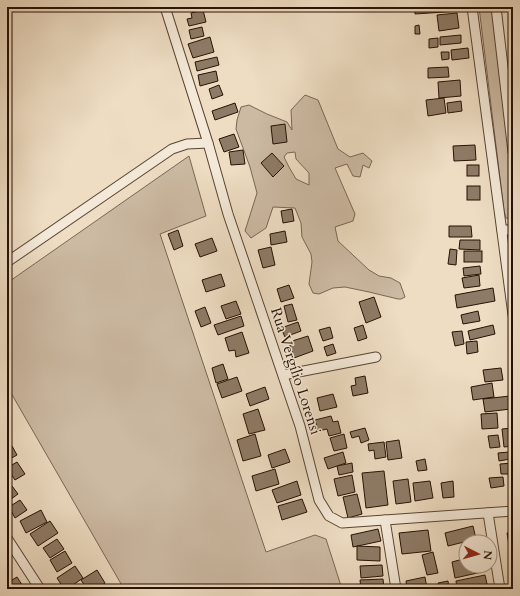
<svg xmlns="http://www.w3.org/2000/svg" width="520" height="596" font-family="Cardo,serif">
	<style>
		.green { fill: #ccbaa3; stroke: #7a6654; fill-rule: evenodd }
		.building { fill: #8e7b67; stroke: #271104 }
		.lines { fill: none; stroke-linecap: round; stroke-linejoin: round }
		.minor-casing { stroke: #594434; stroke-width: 11 }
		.minor { stroke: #f4e9d8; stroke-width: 9 }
		.labels { text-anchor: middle; stroke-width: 3; stroke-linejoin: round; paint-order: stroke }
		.street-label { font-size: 15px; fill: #271104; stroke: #f4e9d8 }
	</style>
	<rect width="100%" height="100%" fill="#eeddc3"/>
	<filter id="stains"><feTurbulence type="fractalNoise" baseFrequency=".005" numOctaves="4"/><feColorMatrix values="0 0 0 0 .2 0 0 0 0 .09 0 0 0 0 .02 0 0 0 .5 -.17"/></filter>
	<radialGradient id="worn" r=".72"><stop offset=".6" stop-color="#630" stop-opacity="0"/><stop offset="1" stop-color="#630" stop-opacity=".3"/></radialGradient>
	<g class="green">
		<path d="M479 7H494L513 186V216L510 219 506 218 504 211Z"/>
		<path d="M305 95 318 100 338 149 350 157 363 153 372 161 369 168 363 165 360 177 353 176 347 164 335 168 355 214 353 221 335 227 338 241 369 270 379 276 391 278 400 283 405 297 401 299H398L369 292 345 287 333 288 319 294 313 293 309 284 312 262 311 254 302 237 301 223 295 208 273 207 266 228 251 238 245 231 257 193 250 167 236 129 237 120 241 107 249 105 267 114 287 122 292 130 291 110ZM295 152 296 159 309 173V185L296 179 289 167 284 157 287 153Z"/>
		<path d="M189 156 206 216 160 234 266 552 315 535 326 539 342 589H124L7 386V283Z"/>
		<path d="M510 237 513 238V299L506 239Z"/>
	</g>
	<g class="building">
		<path d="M183 7H197L184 11Z"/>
		<path d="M415 7H458L459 11 415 14Z"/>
		<path d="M203 10 206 22 189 26 187 19 192 18 191 13Z"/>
		<path d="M457 13 459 28 439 31 437 15Z"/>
		<path d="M419 25 420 34H415V26Z"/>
		<path d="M202 27 204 36 191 39 189 30Z"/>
		<path d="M461 35V43L440 45V37Z"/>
		<path d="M210 37 214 52 193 58 188 44Z"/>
		<path d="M438 38V47L429 48V39Z"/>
		<path d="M468 48 469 58 452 60 451 50Z"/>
		<path d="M441 52H449V59L442 60Z"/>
		<path d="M217 57 219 65 197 71 195 62Z"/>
		<path d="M448 67 449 77 428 78V68Z"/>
		<path d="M216 71 218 81 200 86 198 75Z"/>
		<path d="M460 80 461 96 439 98 438 82Z"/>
		<path d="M219 85 223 95 212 99 209 89Z"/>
		<path d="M444 98 446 113 428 116 426 100Z"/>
		<path d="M461 101 462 111 448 113 447 103Z"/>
		<path d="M235 103 238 112 215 120 212 111Z"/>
		<path d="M285 124 287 142 273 144 271 126Z"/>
		<path d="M234 134 239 147 224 152 219 139Z"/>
		<path d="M475 145 476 160 454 161 453 146Z"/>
		<path d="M243 150 245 164 231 165 229 152Z"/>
		<path d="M272 153 284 166 273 177 261 163Z"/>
		<rect x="467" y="165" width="12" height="11"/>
		<rect x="467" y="186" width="13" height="14"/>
		<path d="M292 209 294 221 283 223 281 211Z"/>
		<path d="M449 226H471L472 237H449Z"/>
		<path d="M178 230 183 246 174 250 168 234Z"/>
		<path d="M285 231 287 242 271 245 270 234Z"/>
		<path d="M212 238 217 251 200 257 195 244Z"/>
		<path d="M460 240H480V250L459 249Z"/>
		<path d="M271 247 275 265 263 268 258 250Z"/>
		<path d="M450 249 457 250 456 265 448 264Z"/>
		<rect x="464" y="251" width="18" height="11"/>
		<path d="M480 266 481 274 464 276 463 268Z"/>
		<path d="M221 274 225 286 206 292 202 280Z"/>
		<path d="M479 275 480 286 464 288 462 278Z"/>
		<path d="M289 285 294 298 281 302 277 289Z"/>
		<path d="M493 288 495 301 457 308 455 295Z"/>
		<path d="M374 297 381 317 366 323 359 302Z"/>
		<path d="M236 301 241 314 226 319 221 306Z"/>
		<path d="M292 304 297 320 288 322 284 306Z"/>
		<path d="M205 307 211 323 201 327 195 311Z"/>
		<path d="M478 311 480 321 463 324 461 315Z"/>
		<path d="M241 316 244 326 218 335 214 325Z"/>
		<path d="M298 322 301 331 285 337 281 328Z"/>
		<path d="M363 325 367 338 358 341 354 328Z"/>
		<path d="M493 325 495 334 470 340 468 331Z"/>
		<path d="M330 327 333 338 323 341 319 330Z"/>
		<path d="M462 331 464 344 455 346 452 332Z"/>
		<path d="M242 332 249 353 236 357 235 350 229 351 225 338Z"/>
		<path d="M308 336 313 351 294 358 289 342Z"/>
		<path d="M477 341 478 352 467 354 466 342Z"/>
		<path d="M333 344 336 353 327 356 324 347Z"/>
		<path d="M223 364 228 379 216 383 212 368Z"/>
		<path d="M501 368 503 380 485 382 483 370Z"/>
		<path d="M365 376 368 393 353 396 351 386 356 385 355 378Z"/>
		<path d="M237 377 242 391 222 398 217 384Z"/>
		<path d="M492 383 494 397 473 400 471 387Z"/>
		<path d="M265 387 269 399 250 406 246 394Z"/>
		<path d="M333 394 337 407 320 411 317 398Z"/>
		<path d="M510 396 511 409 485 412 483 399Z"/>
		<path d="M258 409 265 430 249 434 243 414Z"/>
		<path d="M497 413 498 428 482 429 481 414Z"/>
		<path d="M331 416 333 422 338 421 341 433 329 436 327 429 318 431 315 420Z"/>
		<path d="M365 428 369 440 361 443 359 436 352 438 350 432Z"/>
		<path d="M513 428V446L504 447 502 429Z"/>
		<path d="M255 434 261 456 243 461 237 440Z"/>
		<path d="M344 434 347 448 334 451 330 438Z"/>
		<path d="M498 435 500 447 490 448 488 436Z"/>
		<path d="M399 440 402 458 388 460 386 442Z"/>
		<path d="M384 442 386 457 375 459 374 450 369 451 368 444Z"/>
		<path d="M12 446 17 455 8 460 7 448Z"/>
		<path d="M285 449 290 462 272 468 268 455Z"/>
		<path d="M343 452 346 463 328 469 324 458Z"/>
		<path d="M509 452 510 459 499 461 498 453Z"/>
		<path d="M425 459 427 470 418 471 416 461Z"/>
		<path d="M17 462 25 474 15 480 7 468Z"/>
		<path d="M352 463 353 472 339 475 337 466Z"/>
		<path d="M513 463V474H501L500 464Z"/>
		<path d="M275 469 279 484 256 491 252 476Z"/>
		<path d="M384 471 388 505 366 508 362 473Z"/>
		<path d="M352 475 355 492 338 496 334 479Z"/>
		<path d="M503 477 504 486 491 488 489 478Z"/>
		<path d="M408 479 411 502 396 504 393 481Z"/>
		<path d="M297 481 301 495 277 503 272 490Z"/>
		<path d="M430 481 433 498 415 501 413 483Z"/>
		<path d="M453 481 454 497 443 498 441 483Z"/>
		<path d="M12 486 18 494 7 502V489Z"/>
		<path d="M357 494 362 514 348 518 343 497Z"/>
		<path d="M302 499 307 512 282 520 278 506Z"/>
		<path d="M20 500 27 510 15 518 9 507Z"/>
		<path d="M41 510 47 522 26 533 20 521Z"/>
		<path d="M50 521 58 533 38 546 30 534Z"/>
		<path d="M473 526 476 539 448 546 445 533Z"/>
		<path d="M378 529 381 541 353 547 351 535Z"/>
		<path d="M428 530 431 551 402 554 399 533Z"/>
		<path d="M513 532V544L509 545 507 533Z"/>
		<path d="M57 539 64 549 50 558 43 548Z"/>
		<path d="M357 546 380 547V561L357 560Z"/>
		<path d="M65 551 72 563 57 572 50 560Z"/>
		<path d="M433 552 438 573 427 575 422 555Z"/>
		<path d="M463 559 464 564H466V566H481L482 572 455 578 452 562Z"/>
		<path d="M382 565 383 576 361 578 360 566Z"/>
		<path d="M75 566 83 578 67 589H64L57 578Z"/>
		<path d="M97 570 105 583 96 589H87L81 580Z"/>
		<path d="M485 575 488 588 481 589H457L456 581Z"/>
		<path d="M17 577 24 588 7 589V583Z"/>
		<path d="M425 577 427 589H407L406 581Z"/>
		<path d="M383 579 384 589H361L360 580Z"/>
		<path d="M448 581 449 589H439L438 583Z"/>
	</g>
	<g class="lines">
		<g class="minor-casing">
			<g id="minor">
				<path d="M165 7 208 143 228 214 300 426 319 500 329 516 342 523 513 511"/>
				<path d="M472 7 513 315"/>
				<path d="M496 7 513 152"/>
				<path d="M502 230H513"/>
				<path d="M7 262 172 149 187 144 208 143"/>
				<path d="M283 375 376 357"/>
				<path d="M488 513 500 589"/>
				<path d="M385 520 396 589"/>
				<path d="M7 538 40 589"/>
			</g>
		</g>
		<use href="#minor" class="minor"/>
	</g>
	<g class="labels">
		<g class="street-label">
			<text transform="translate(296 371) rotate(72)" y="5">Rua Vergílio Lorensi</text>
		</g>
	</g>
	<rect width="520" height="596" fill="none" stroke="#eeddc3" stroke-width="24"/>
	<rect x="8" y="8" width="504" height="580" fill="none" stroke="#271104" stroke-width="2"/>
	<rect x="12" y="12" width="496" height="572" fill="none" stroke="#271104"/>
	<g transform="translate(478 554) rotate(96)"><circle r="19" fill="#f4e9d8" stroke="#a29383"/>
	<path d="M0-3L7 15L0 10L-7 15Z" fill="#8f2418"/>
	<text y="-6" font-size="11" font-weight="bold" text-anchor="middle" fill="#271104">N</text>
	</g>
	<rect width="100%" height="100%" filter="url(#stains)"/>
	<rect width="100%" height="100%" fill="url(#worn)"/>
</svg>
